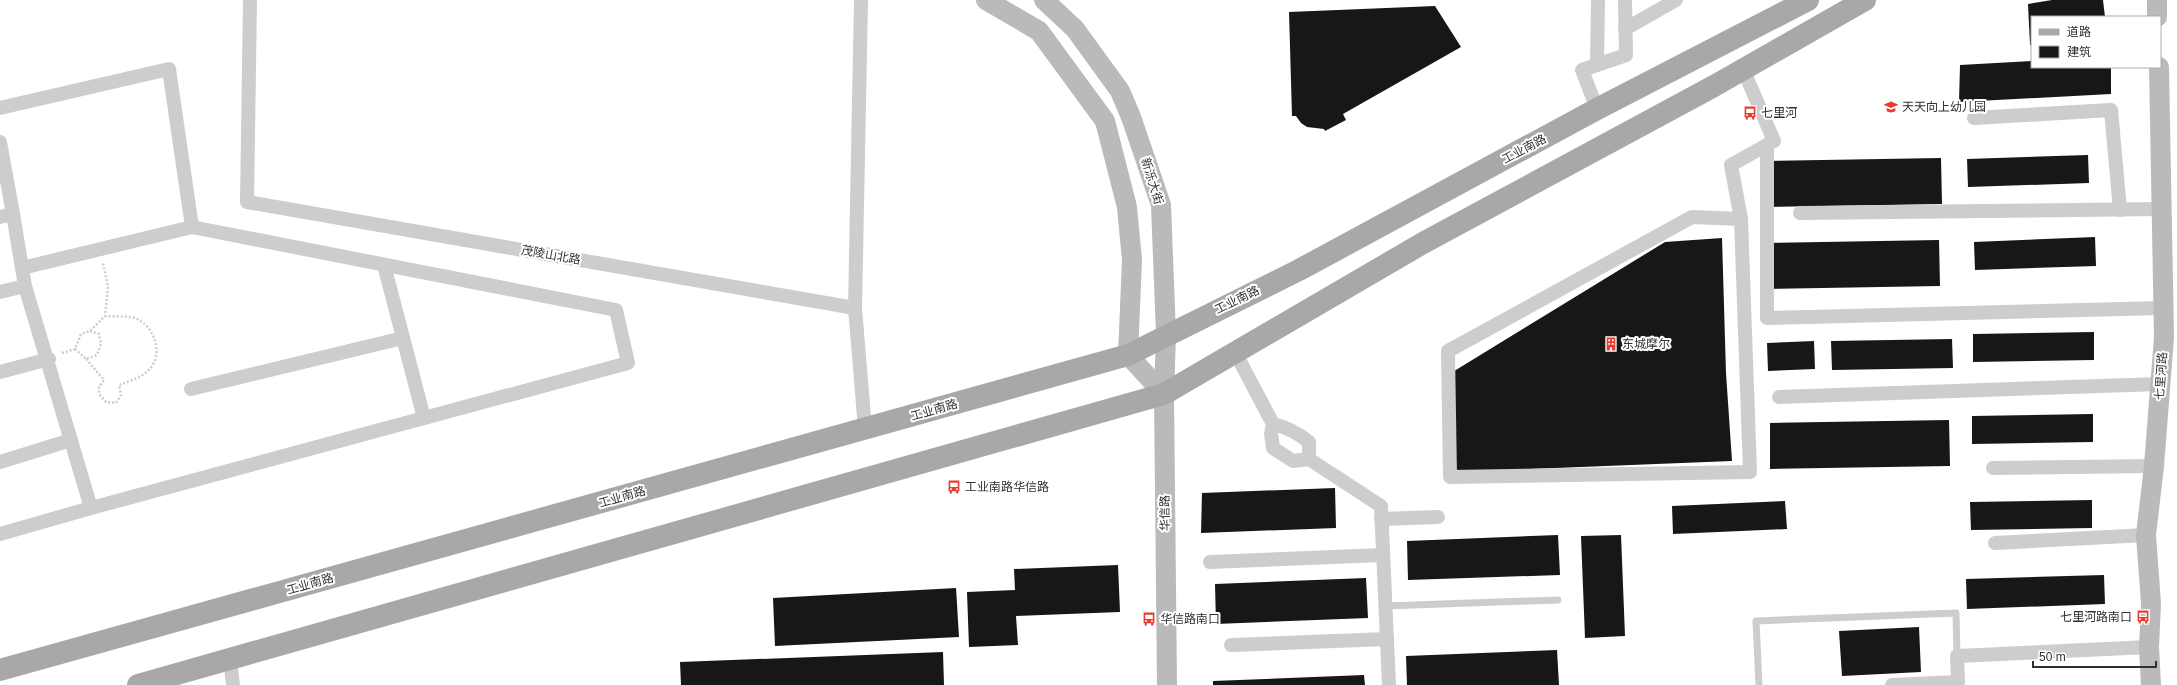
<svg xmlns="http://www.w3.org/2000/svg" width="2177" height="685" font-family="Arial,'Noto Sans SC',sans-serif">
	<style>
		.building { fill: #171717 }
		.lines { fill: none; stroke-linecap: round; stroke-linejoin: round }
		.path { stroke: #cdcdcd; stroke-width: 2.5; stroke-dasharray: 2 2; stroke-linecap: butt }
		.service { stroke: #cdcdcd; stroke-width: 7 }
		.minor { stroke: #cdcdcd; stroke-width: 14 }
		.secondary { stroke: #bababa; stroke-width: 20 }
		.primary { stroke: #a8a8a8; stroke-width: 22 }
		.labels { text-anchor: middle; stroke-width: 4; stroke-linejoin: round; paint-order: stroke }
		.poi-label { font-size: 12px; fill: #303030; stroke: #fff; text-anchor: start }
		.street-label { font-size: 12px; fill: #303030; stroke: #fff }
	</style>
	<rect width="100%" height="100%" fill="#fff"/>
	<g class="building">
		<path d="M2052 0H2103L2105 17H2032V45H2030L2028 4Z"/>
		<path d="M1435 6 1461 47 1343 114 1346 120 1325 131 1324 129 1307 127 1301 123 1296 116H1292L1289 12Z"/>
		<path d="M2032 61V67H2111V94L1959 102 1960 65Z"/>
		<path d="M2088 155 2089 183 1968 187 1967 159Z"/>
		<path d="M1941 158 1942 204 1762 207V161Z"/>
		<path d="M2095 237 2096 266 1975 270 1974 242Z"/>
		<path d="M1722 238 1726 373 1732 461 1456 472 1451 373 1665 242Z"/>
		<path d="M1939 240 1940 286 1760 289V243Z"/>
		<path d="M2094 332V360L1973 362V334Z"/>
		<path d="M1952 339 1953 368 1832 370 1831 341Z"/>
		<path d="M1814 341 1815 369 1768 371 1767 343Z"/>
		<path d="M2093 414V442L1972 444V416Z"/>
		<path d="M1949 420 1950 466 1770 469V423Z"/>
		<path d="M1335 488 1336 528 1201 533 1202 493Z"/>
		<path d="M2092 500V528L1971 530 1970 502Z"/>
		<path d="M1785 501 1787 529 1673 534 1672 506Z"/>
		<path d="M1558 535 1560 575 1408 580 1407 541Z"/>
		<path d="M1621 535 1625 636 1585 638 1581 536Z"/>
		<path d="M1118 565 1120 612 1016 616 1018 645 969 647 967 592 1015 590 1014 569Z"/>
		<path d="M2104 575 2105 604 1967 609 1966 579Z"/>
		<path d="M1366 578 1368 618 1216 624 1215 584Z"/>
		<path d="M956 588 959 637 775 646 773 598Z"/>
		<path d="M1919 627 1921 672 1842 676 1839 631Z"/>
		<path d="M1557 650 1559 685H1407L1406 656Z"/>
		<path d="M943 652 944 685H681L680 662Z"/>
		<path d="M1364 675 1365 685H1213V681Z"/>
	</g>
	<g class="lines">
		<g class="path">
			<path d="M90 331 99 334 101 344 97 355 86 359 75 349 81 334 90 331 105 316 108 286 103 263"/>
			<path d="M62 353 75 349"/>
			<path d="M86 359 104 380 99 387V394L106 402 116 403 121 395 119 385C127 382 137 379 144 374 164 361 158 331 139 320 131 315 114 317 105 316"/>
		</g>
		<g class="service">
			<path d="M1385 606 1558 600"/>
			<path d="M1759 685 1756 621 1956 613 1957 656"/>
		</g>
		<g class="minor">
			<path d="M250 0 247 202 855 308"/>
			<path d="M861 0 855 308 865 429"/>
			<path d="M1625 29 1676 0"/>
			<path d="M1597 65 1598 0"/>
			<path d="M0 108 169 69 192 227 22 268"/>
			<path d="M1597 109 1582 70 1626 55 1625 0"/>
			<path d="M1974 118 2111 110 2120 210"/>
			<path d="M0 142 13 214 0 217"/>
			<path d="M1767 145V318L2163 308"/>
			<path d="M1800 213 2161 209"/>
			<path d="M1692 217 1741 219 1750 472 1450 477 1448 351Z"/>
			<path d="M1741 219 1731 165 1774 141 1743 69"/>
			<path d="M384 265 424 418"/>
			<path d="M25 286 91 508 628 363 616 310 192 227"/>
			<path d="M0 292 25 286 13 214"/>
			<path d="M1235 352 1273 424C1287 427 1298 433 1309 442V459L1381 506 1389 685"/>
			<path d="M0 372 49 359"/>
			<path d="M191 389 403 338"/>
			<path d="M1779 397 2160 384"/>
			<path d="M1273 424 1271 434 1273 448 1293 461 1309 459"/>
			<path d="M0 462 71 440"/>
			<path d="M1993 468 2154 466"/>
			<path d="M1381 519 1438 517"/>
			<path d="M0 534 91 508"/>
			<path d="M1995 543 2146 535"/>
			<path d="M1210 562 1383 555"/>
			<path d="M1231 645 1387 639"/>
			<path d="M230 659 233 685"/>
			<path d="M1892 685 1958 682 1957 656 2149 647"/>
		</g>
		<g class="secondary">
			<path d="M986 0 1039 31 1105 121 1127 207 1132 260 1128 355 1164 394"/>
			<path d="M1044 0 1075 29 1120 91 1131 117 1161 205 1166 335 1164 394 1167 685"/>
			<path d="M2157 0V17"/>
			<path d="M2151 685 2149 647 2151 603 2146 535 2154 466 2164 337 2159 67"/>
		</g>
		<g class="primary">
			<path d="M0 670 1128 355 1299 270 1597 109 1808 0"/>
			<path d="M138 685 1164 394 1423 243 1714 86 1865 0"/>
		</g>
	</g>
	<defs>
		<g id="school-bare" transform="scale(1.08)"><path d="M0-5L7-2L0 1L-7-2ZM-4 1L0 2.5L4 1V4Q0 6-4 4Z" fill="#e73c31" stroke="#fff" stroke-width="2.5" paint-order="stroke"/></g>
		<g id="bus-bare" transform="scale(1.08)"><path d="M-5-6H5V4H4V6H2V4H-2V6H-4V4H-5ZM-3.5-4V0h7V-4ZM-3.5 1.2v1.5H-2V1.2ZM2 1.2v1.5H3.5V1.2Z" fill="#e73c31" stroke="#fff" stroke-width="2.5" paint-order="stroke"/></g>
		<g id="building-bare" transform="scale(1.08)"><path d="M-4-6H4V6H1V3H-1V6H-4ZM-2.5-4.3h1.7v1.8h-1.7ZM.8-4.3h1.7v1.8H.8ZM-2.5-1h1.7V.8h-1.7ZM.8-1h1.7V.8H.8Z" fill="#e73c31" stroke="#fff" stroke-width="2.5" paint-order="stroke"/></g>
	</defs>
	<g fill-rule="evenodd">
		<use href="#school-bare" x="1891" y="107"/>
		<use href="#bus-bare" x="1750" y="113"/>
		<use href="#building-bare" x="1611" y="344"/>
		<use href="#bus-bare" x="954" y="487"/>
		<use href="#bus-bare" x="2143" y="617"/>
		<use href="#bus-bare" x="1149" y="619"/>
	</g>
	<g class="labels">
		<g class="poi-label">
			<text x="1902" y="111">天天向上幼儿园</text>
			<text x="1761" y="117">七里河</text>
			<text x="1622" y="348">东城摩尔</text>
			<text x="965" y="491">工业南路华信路</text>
			<text x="2132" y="621" text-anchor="end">七里河路南口</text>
			<text x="1160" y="623">华信路南口</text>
		</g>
		<g class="street-label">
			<text transform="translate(1524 149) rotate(-28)" y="4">工业南路</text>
			<text transform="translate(1152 181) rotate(73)" y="4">新泺大街</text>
			<text transform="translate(551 255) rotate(10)" y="4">茂陵山北路</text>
			<text transform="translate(1237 300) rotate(-26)" y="4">工业南路</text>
			<text transform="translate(2161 376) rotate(-86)" y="4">七里河路</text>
			<text transform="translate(934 410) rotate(-16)" y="4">工业南路</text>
			<text transform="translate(622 497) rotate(-16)" y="4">工业南路</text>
			<text transform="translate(1165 513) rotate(-91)" y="4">华信路</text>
			<text transform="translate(310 584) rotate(-16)" y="4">工业南路</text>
		</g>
	</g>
	<rect x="2031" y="16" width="130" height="52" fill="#ffffff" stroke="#acacac"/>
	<rect x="2039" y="29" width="20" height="6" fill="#a8a8a8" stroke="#acacac"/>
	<text x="2067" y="36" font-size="12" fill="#303030">道路</text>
	<rect x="2039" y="46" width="20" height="12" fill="#171717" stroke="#acacac"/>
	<text x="2067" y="56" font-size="12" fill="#303030">建筑</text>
	<path d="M2033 661v6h123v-6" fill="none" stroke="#303030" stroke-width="2"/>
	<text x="2039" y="661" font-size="12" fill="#303030" stroke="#ffffff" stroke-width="3" paint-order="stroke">50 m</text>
</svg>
